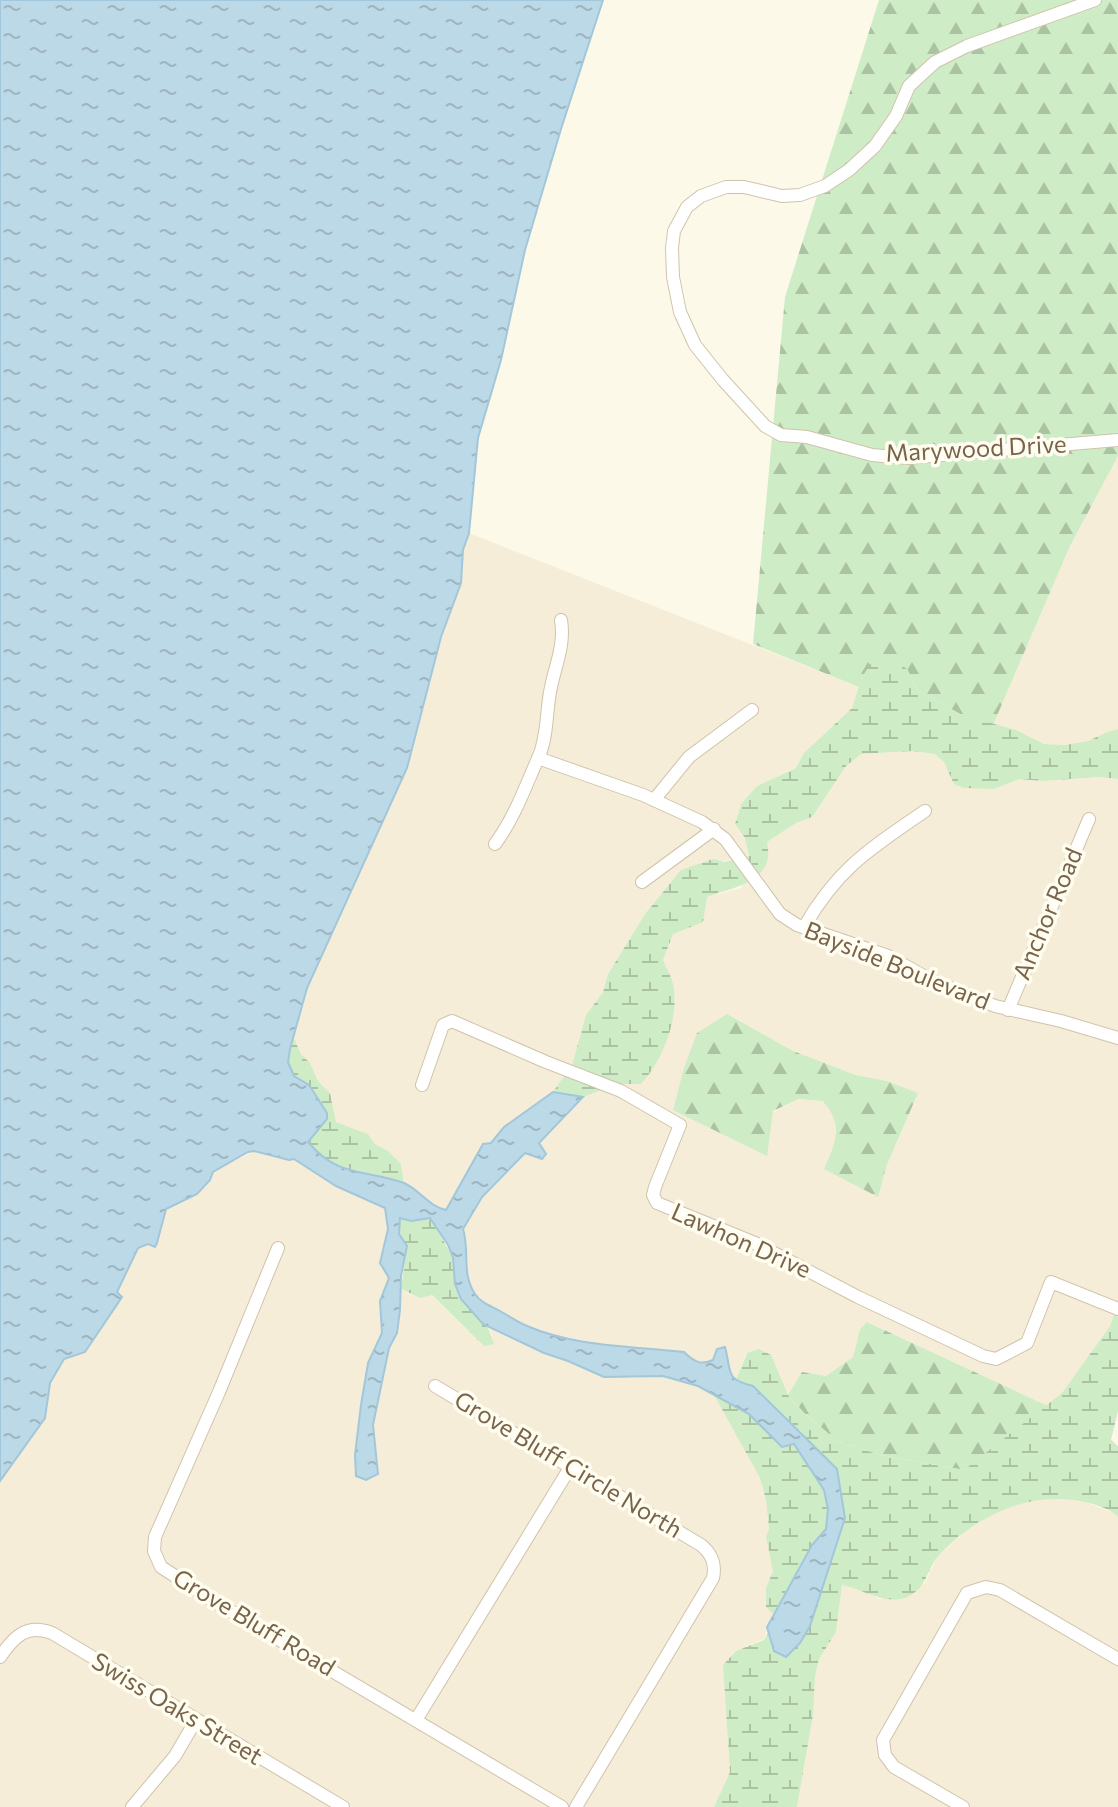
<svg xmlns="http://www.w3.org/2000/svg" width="1118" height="1807" font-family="Commissioner,sans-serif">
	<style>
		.residential { fill: #f5edd7; fill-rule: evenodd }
		.forest { fill: url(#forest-firs) }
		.wetland { fill: url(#wetland-marsh) }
		.water { fill: url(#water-ripples); stroke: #a2c7da; stroke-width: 2 }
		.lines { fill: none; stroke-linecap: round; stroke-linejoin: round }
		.minor-casing { stroke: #d0c3ad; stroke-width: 14 }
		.minor { stroke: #fff; stroke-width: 12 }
		.labels { text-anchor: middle; stroke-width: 7; stroke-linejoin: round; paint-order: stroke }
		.street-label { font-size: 24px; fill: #79644b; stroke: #fffcf0 }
	</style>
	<defs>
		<pattern id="forest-firs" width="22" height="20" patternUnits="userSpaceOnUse" patternTransform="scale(2)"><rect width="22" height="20" fill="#ceecc6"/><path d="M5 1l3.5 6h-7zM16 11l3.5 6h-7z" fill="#acc3a3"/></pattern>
		<pattern id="wetland-marsh" width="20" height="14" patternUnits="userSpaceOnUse" patternTransform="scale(2)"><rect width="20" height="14" fill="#ceecc6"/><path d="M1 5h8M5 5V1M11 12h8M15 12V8" fill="none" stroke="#acc3a3"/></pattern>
		<pattern id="water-ripples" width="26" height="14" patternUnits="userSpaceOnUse" patternTransform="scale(2)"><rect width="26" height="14" fill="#bcd9e8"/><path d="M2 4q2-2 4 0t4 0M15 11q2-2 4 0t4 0" fill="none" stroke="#9eb4be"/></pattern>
	</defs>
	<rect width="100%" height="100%" fill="#fdf9e9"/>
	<g class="residential">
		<path d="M1118 456V729L1107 732 1088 741 1065 745 1044 744 1016 730 993 725 1070 546Z"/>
		<path d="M469 533 859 687 852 708 804 753 796 768 757 786 741 804 735 824 745 838 749 856 681 870 645 914 608 974 603 992 586 1015 572 1065 553 1092 504 1127 491 1143 483 1145 446 1210 434 1207 404 1183 401 1164 375 1144 368 1134 336 1122 330 1093 318 1081 310 1063 301 1054 293 1036 307 988 407 768 441 637 461 583 463 550Z"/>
		<path d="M913 751 935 754 944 761 954 784 994 789 1019 779 1043 781 1099 777 1118 779V1303L1110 1326 1062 1393 1048 1406 868 1322 860 1329 853 1357 826 1376 802 1373 788 1395 780 1378 746 1353 735 1382 728 1372V1358L706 1364 693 1361 684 1352 622 1348 561 1336 526 1326 483 1303 475 1294 469 1280 464 1257 467 1243 463 1229 482 1197 525 1153 542 1159 539 1143 583 1097 618 1084 673 985 663 960 673 934 702 921 706 897 741 888 767 842 796 823 812 817 846 766 861 754ZM727 1014 793 1051 856 1075 887 1081 918 1093 886 1167 837 1140 834 1114 823 1101 799 1099 773 1112Z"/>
		<path d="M254 1151 289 1160 294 1159 385 1207 388 1229 380 1263 389 1278 380 1301 382 1333 368 1363 361 1405 378 1474 373 1425 389 1348 397 1333 401 1289 411 1295H431L484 1346 492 1336 487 1325 584 1369 630 1378 663 1376 698 1386 714 1395 760 1478 766 1500 773 1571 766 1588V1607L773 1614 764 1639 736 1651 723 1665 730 1772 714 1807H0V1481L45 1418 50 1383 64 1359 122 1297 117 1292 138 1248 157 1243 166 1209 197 1194 210 1180 213 1172Z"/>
		<path d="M1061 1498 1088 1503 1114 1513 1118 1517V1807H797L813 1715 815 1677 819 1659 836 1632 842 1585 856 1588 880 1599 925 1583 937 1557 966 1531 998 1510 1030 1501Z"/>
	</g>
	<g class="forest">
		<path d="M879 0H1118V456L1070 546 993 725 962 715 918 691 907 669 862 677 859 687 753 644 785 297Z"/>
		<path d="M727 1014 793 1051 856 1075 887 1081 918 1093 886 1167 878 1197 824 1169C836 1142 844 1126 823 1101L799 1099 773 1111 767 1156 673 1110 684 1068 697 1033Z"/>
		<path d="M867 1322 1048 1406 964 1470 880 1455 836 1440 804 1413 788 1395 802 1372 826 1376 853 1357 860 1329Z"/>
	</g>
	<g class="wetland">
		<path d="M873 660 894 661 907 669 918 691 962 715 1016 730 1044 744 1065 745 1088 741 1107 732 1118 729V779L1099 777 1043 781 1019 779 994 789 964 788 954 784 944 762 935 754 913 751 861 754 846 766 812 817 796 823 767 842C776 882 734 887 707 897L703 922 673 934 663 960C666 968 671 976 673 984 680 1017 663 1060 641 1084H618L583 1097 553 1092 572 1065 586 1015 603 992 608 974 645 914 681 870 713 859 724 862 749 856 745 838 735 824 741 804 757 786 796 768 804 753 852 708 862 677Z"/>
		<path d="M293 1036 301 1054 310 1063 318 1081 330 1093 336 1122 368 1134 375 1144 388 1151 401 1164 404 1183C365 1174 335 1174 308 1142L327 1119 309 1085 294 1076 288 1062Z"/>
		<path d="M400 1217 411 1221 430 1218 453 1257 455 1284 461 1299 487 1325 494 1344 484 1346 432 1295 420 1298 401 1289 407 1246 399 1234Z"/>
		<path d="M1118 1303V1411L1111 1440 1118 1446V1517C1110 1508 1091 1503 1079 1501 1026 1492 977 1516 940 1554 927 1567 928 1588 907 1597 885 1606 863 1589 842 1585L836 1632 819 1659 815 1677 813 1715 797 1807H714L730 1772 723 1665 736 1651 764 1640 768 1633 774 1651 810 1626 845 1518 802 1433 753 1386 735 1382 747 1353 759 1349 771 1355 788 1395 804 1413 836 1440 880 1455 964 1470 1062 1393 1110 1326Z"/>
		<path d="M714 1395 749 1414 782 1447 794 1444 824 1490 828 1509 826 1529 812 1545 773 1614 766 1607V1588L773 1571 766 1537 769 1529 766 1500 760 1478Z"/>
	</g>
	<path class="water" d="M0 0H603L561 129 525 250 501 360 478 438 469 533 463 550 461 583 441 637 407 768 307 988 290 1049 288 1062 294 1076 309 1085 327 1113V1119L308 1142C338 1178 365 1169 404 1183 420 1190 428 1206 446 1210L483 1144 491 1143 504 1127 553 1092 583 1097 539 1143 546 1154 542 1159 525 1153 482 1197 463 1229C470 1251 461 1273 475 1294 481 1303 491 1306 500 1311 509 1316 517 1322 527 1326 576 1347 632 1346 684 1352 693 1361 701 1366 713 1360L717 1349 725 1347C732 1372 724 1379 753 1386L837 1469 845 1518 810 1626 800 1643 786 1657 774 1651 767 1627 812 1545 826 1529 828 1509 824 1490 794 1444 782 1447 749 1414 698 1386 663 1376 604 1377 568 1361 544 1353 483 1324 461 1299 455 1284 453 1257 448 1245 430 1218 411 1221 400 1218 399 1234 407 1246 401 1276 400 1310 397 1333 389 1348 373 1425 378 1474 366 1480 356 1476 355 1455 361 1405 368 1363 382 1333 380 1301 389 1278 380 1263 388 1229 385 1208 336 1186 294 1159 289 1160 254 1151 248 1152 213 1172 210 1180 197 1194 166 1209 157 1243 155 1247 148 1244 138 1248 117 1292 122 1297 85 1352 64 1359 50 1383 45 1418 0 1481Z"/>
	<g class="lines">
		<g class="minor-casing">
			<g id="minor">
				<path d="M1095 0 967 46 935 62 909 86 896 116 875 146 849 170 825 186 800 195 782 196 744 187H726L701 196 687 207 674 231 672 248 673 277 680 312 695 345 723 380 765 426 781 435 807 437 872 455 907 458 1118 440"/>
				<path d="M538 758 643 795 702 822 725 839 780 914 797 925 888 956 931 980 995 1006 1061 1021 1118 1038"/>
				<path d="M654 800 689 757 752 710"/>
				<path d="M495 844C515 817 526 785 539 756 548 735 546 709 551 687 556 663 565 645 561 620"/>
				<path d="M642 882 714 829"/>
				<path d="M804 927C839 867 870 849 925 811"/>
				<path d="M1008 1010 1089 819"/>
				<path d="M422 1085 443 1025 452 1021 546 1062 621 1091 680 1125 655 1187 653 1195 657 1203 755 1243 858 1297 983 1356 996 1359 1027 1343 1051 1282 1118 1309"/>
				<path d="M278 1248 219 1392 155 1537 154 1551 161 1567 217 1603 562 1807"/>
				<path d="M435 1386 701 1545C712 1554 716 1564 713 1578L576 1807"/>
				<path d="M0 1657C13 1638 26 1623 52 1633L343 1807"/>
				<path d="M416 1720 571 1466"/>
				<path d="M132 1807 175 1756 196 1720"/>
				<path d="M963 1807 894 1767 885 1755 883 1740 967 1593 986 1587 1000 1590 1118 1659"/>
			</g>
		</g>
		<use href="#minor" class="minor"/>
	</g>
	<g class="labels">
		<g class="street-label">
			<text transform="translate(976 449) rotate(-3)" y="8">Marywood Drive</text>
			<text transform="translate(1048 914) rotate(-67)" y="8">Anchor Road</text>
			<text transform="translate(897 966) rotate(22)" y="8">Bayside Boulevard</text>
			<text transform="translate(741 1241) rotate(24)" y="8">Lawhon Drive</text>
			<text transform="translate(568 1465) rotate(31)" y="8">Grove Bluff Circle North</text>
			<text transform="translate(254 1623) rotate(31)" y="8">Grove Bluff Road</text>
			<text transform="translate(177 1709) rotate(31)" y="8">Swiss Oaks Street</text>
		</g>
	</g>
</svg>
